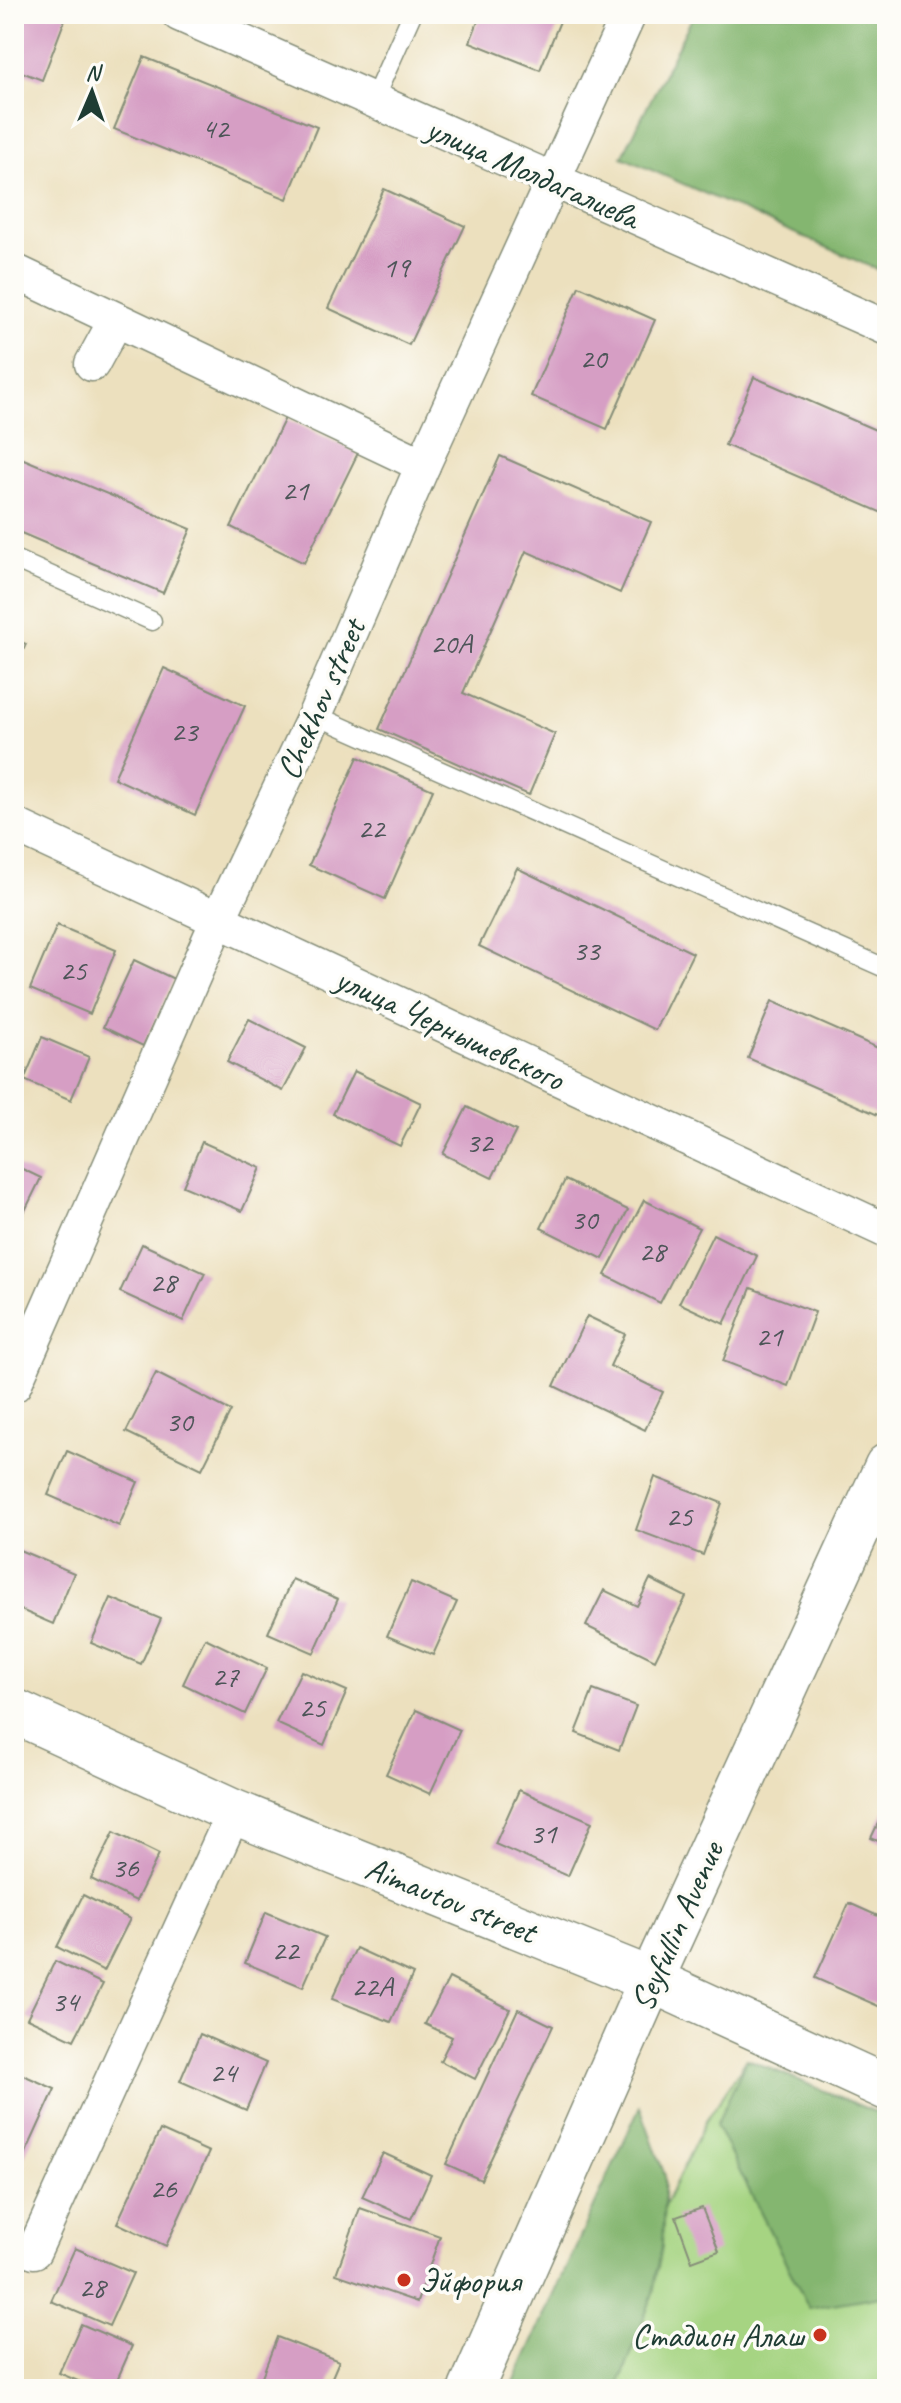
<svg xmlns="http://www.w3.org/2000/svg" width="901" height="2403" font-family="Caveat,sans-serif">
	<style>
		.green { fill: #a6d482; stroke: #62885b; stroke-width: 2 }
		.forest { fill: #84b670; stroke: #527a52; stroke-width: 2 }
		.building { fill: #d69ec4 }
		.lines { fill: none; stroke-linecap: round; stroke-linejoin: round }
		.lane-casing { stroke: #868e79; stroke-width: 21 }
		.street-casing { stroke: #868e79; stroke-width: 37 }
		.secondary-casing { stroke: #868e79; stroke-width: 47 }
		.lane { stroke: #fff; stroke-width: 18 }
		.street { stroke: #fff; stroke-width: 34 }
		.secondary { stroke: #fff; stroke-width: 44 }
		.poi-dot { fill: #c8321e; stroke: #fdfcf7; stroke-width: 3 }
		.labels { text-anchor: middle; stroke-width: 7; stroke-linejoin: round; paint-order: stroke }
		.number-label { font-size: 30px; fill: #4d5558 }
		.street-label { font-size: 34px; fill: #1f3d34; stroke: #fdfcf7 }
		.poi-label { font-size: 34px; fill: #1f3d34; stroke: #fdfcf7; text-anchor: start }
	</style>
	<rect width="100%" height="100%" fill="#fdfcf7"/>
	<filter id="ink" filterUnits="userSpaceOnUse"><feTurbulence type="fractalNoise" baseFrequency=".0125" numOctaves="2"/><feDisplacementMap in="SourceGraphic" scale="16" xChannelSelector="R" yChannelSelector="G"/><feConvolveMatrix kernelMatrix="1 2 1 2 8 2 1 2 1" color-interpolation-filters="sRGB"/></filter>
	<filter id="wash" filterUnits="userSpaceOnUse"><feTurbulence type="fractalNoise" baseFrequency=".006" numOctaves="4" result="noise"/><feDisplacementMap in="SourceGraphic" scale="32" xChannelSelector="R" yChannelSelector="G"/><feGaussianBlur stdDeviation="1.8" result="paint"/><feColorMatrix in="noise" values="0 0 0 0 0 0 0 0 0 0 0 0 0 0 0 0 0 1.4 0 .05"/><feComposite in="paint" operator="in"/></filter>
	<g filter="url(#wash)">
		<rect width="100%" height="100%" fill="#ece0be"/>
		<path class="green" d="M747 2059 887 2117V2389H574L706 2121Z"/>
		<g class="forest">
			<path d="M694 14H887V274L622 157Z"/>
			<path d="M747 2059 887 2117V2295L809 2308 716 2125Z"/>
			<path d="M640 2106 665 2176 662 2246 653 2294 618 2389H511Z"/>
		</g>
		<g id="blocks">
			<g class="building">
				<path d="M14 14H67L42 80 14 69Z"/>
				<path d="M481 14H563L540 70 470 42Z"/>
				<path d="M144 57 317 127 287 199 114 129Z"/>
				<path d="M384 189 465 226 409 345 328 308Z"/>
				<path d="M579 286 655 320 607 429 531 396Z"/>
				<path d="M754 377 887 435V515L725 445Z"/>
				<path d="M285 418 358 453 304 563 231 527Z"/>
				<path d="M14 455 191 529 163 593 14 530Z"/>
				<path d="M500 456 651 522 620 593 526 551 463 693 555 734 529 795 379 729Z"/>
				<path d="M14 639 26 644 14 671Z"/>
				<path d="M164 668 245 706 195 815 114 778Z"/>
				<path d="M358 757 433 790 385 899 309 865Z"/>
				<path d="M517 868 693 953 655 1030 479 946Z"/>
				<path d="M57 925 116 950 90 1014 30 989Z"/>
				<path d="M134 960 174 979 143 1046 103 1027Z"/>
				<path d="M772 1001 887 1052V1119L748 1058Z"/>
				<path d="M249 1019 306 1048 283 1091 227 1062Z"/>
				<path d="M42 1037 89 1057 71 1100 24 1080Z"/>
				<path d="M354 1071 421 1103 400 1146 333 1114Z"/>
				<path d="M467 1107 516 1131 492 1178 443 1154Z"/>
				<path d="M202 1142 261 1168 242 1211 183 1186Z"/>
				<path d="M14 1165 41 1178 14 1233Z"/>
				<path d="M565 1180 628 1210 603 1259 541 1228Z"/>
				<path d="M644 1200 699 1228 660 1303 605 1275Z"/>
				<path d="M713 1234 757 1256 724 1324 679 1303Z"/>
				<path d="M142 1244 205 1273 183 1321 120 1292Z"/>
				<path d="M751 1288 815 1312 788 1386 723 1361Z"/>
				<path d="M587 1316 625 1334 610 1366 663 1392 645 1430 554 1386Z"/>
				<path d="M156 1373 231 1411 202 1469 126 1432Z"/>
				<path d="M67 1451 138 1482 119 1526 48 1495Z"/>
				<path d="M655 1477 722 1503 703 1555 636 1530Z"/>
				<path d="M17 1549 74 1573 53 1624 14 1607Z"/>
				<path d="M292 1579 338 1599 314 1653 268 1633Z"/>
				<path d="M650 1579 686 1597 655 1660 586 1626 604 1590 637 1606Z"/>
				<path d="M411 1582 457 1602 433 1655 387 1636Z"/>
				<path d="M111 1598 161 1619 141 1664 91 1643Z"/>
				<path d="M205 1638 267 1668 245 1714 183 1684Z"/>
				<path d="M301 1671 347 1691 324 1745 276 1723Z"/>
				<path d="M593 1690 636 1706 619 1750 576 1733Z"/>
				<path d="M416 1710 460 1730 430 1794 386 1774Z"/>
				<path d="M519 1790 592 1822 568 1876 495 1844Z"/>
				<path d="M887 1804V1845L871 1838Z"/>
				<path d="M114 1832 159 1854 136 1901 91 1879Z"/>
				<path d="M83 1895 130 1919 104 1971 57 1947Z"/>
				<path d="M849 1903 887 1920V2010L815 1978Z"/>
				<path d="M266 1912 325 1937 303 1987 245 1963Z"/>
				<path d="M356 1948 413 1974 391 2022 332 1999Z"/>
				<path d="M55 1961 103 1984 74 2040 27 2018Z"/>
				<path d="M449 1978 510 2009 475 2079 440 2061 452 2037 425 2024Z"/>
				<path d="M518 2009 553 2026 481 2180 446 2164Z"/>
				<path d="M200 2034 266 2063 246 2110 180 2081Z"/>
				<path d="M14 2071 55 2089 14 2179Z"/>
				<path d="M160 2130 209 2152 166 2246 117 2223Z"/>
				<path d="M383 2153 431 2175 411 2219 362 2197Z"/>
				<path d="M360 2208 440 2236 417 2302 336 2274Z"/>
				<path d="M702 2208 719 2251 692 2261 676 2217Z"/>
				<path d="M75 2248 133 2273 109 2326 51 2301Z"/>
				<path d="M81 2324 132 2346 113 2389H97L59 2373Z"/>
				<path d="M277 2337 339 2361 327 2389 258 2387Z"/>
			</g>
		</g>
	</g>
	<g filter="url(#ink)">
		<use href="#blocks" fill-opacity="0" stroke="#868e79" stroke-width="2"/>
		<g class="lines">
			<g class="lane-casing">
				<g id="lane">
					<path d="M373 101 412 14"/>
					<path d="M14 559 152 621"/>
					<path d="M315 715 887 969"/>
				</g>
			</g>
			<g class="street-casing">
				<g id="street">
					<path d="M179 14 887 328"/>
					<path d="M14 271 423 465"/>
					<path d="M92 364 116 320"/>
					<path d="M14 825 887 1231"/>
					<path d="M14 1385 218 920 315 715 423 465 629 14"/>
					<path d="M34 2251 234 1812"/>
				</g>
			</g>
			<g class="secondary-casing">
				<g id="secondary">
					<path d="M14 1711 234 1812 651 1980 887 2088"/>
					<path d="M471 2389 651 1980 887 1466"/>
				</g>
			</g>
			<use href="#lane" class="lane"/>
			<use href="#street" class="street"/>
			<use href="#secondary" class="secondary"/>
		</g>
	</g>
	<g class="poi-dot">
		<circle cx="404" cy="2280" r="8"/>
		<circle cx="820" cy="2335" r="8"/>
	</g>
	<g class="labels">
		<g class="number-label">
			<text x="215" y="138">42</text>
			<text x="396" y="277">19</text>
			<text x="593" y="368">20</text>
			<text x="295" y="500">21</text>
			<text x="451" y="653">20А</text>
			<text x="184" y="741">23</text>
			<text x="371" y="838">22</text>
			<text x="586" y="960">33</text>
			<text x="73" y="980">25</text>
			<text x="479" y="1152">32</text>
			<text x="584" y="1229">30</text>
			<text x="652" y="1261">28</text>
			<text x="163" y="1292">28</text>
			<text x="769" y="1346">21</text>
			<text x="179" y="1431">30</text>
			<text x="679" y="1526">25</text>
			<text x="225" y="1686">27</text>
			<text x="312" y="1717">25</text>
			<text x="543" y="1843">31</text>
			<text x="125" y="1877">36</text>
			<text x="285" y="1960">22</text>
			<text x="372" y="1996">22А</text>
			<text x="65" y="2011">34</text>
			<text x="223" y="2082">24</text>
			<text x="163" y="2198">26</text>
			<text x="92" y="2297">28</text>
		</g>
		<g class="street-label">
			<text transform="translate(533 172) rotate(24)" y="12">улица Молдагалиева</text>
			<text transform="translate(320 699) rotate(-66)" y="12">Chekhov street</text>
			<text transform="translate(450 1028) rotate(25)" y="12">улица Чернышевского</text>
			<text transform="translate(451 1899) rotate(22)" y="12">Aimautov street</text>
			<text transform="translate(676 1926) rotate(-66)" y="12">Seyfullin Avenue</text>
		</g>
		<g class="poi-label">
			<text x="420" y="2292">Эйфория</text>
			<text x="804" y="2347" text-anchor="end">Стадион Алаш</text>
		</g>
	</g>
	<rect width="901" height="2403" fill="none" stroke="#fdfcf7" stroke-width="48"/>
	<g transform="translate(92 92) rotate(2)" stroke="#fdfcf7" stroke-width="6" paint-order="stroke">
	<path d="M0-6L14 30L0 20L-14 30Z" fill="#1f3d34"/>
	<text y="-12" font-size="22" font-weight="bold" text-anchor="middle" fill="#1f3d34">N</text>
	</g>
</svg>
